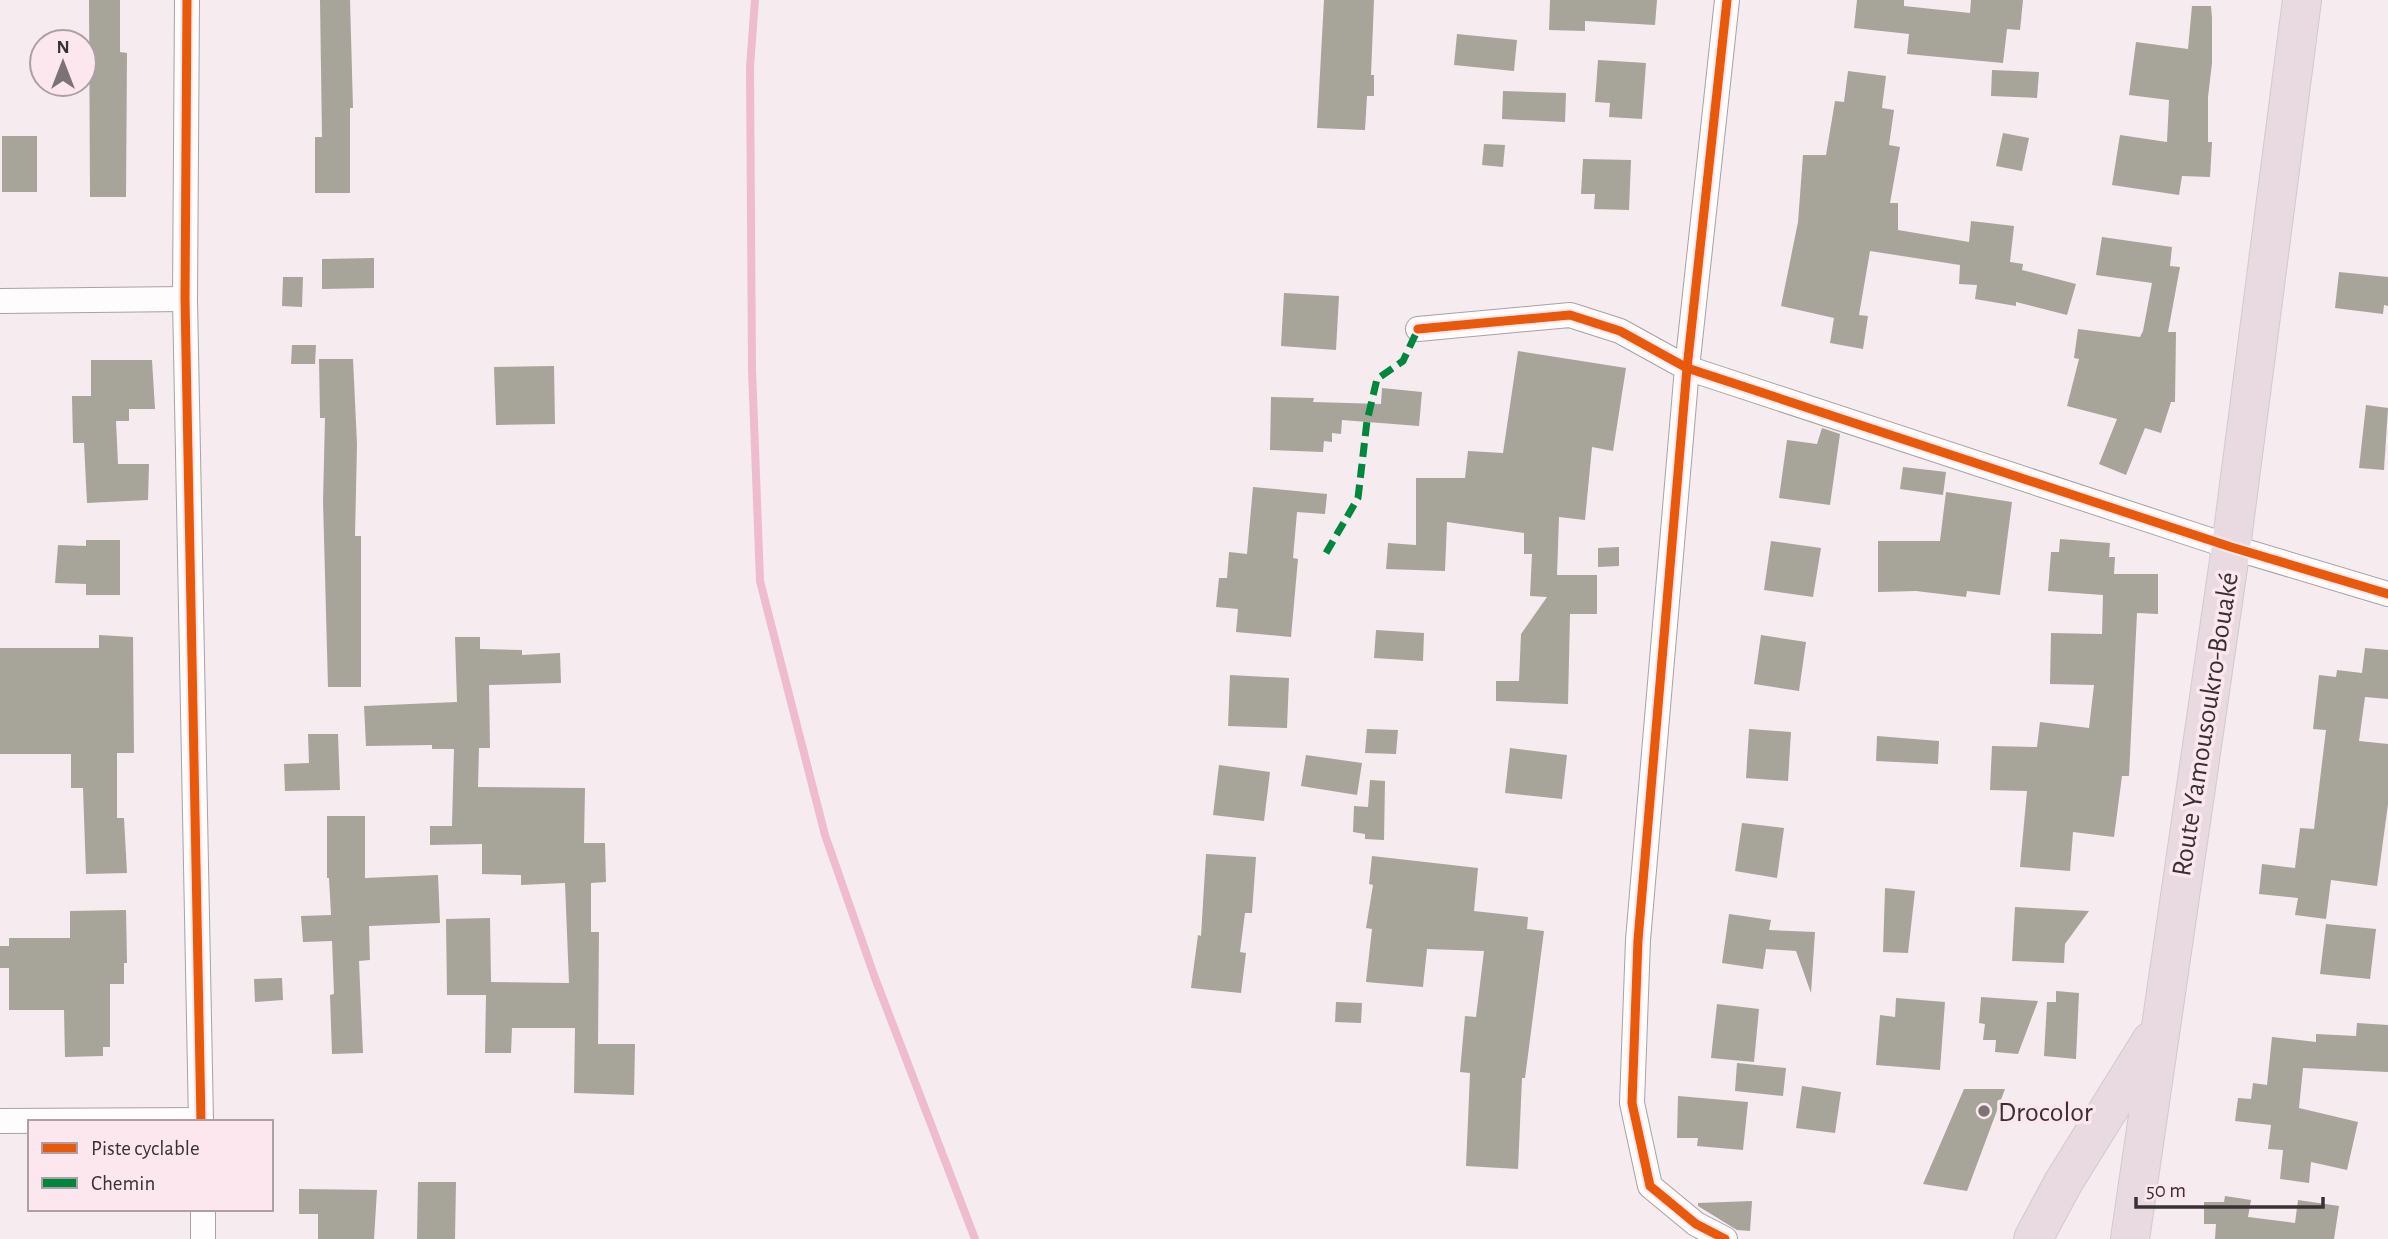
<svg xmlns="http://www.w3.org/2000/svg" width="2388" height="1239" font-family="'Alegreya Sans',sans-serif">
	<style>
		.lines { fill: none; stroke-linecap: round; stroke-linejoin: round }
		.stream { stroke: #eebcce; stroke-width: 8 }
		.building { fill: #a7a49a }
		.street-casing { stroke: #a9a1a4; stroke-width: 26 }
		.highway-casing { stroke: #d0cbcd; stroke-width: 40 }
		.street { stroke: #fefcfd; stroke-width: 24 }
		.highway { stroke: #e8dae0; stroke-width: 38 }
		.quiet { stroke: #00873e; stroke-width: 7; stroke-dasharray: 14 7; stroke-linecap: butt }
		.cycleway-casing { stroke: #fbe7ed; stroke-width: 13 }
		.cycleway { stroke: #e8590c; stroke-width: 9 }
		.poi-dot { fill: #7b7375; stroke: #fbe7ed; stroke-width: 2.5 }
		.labels { text-anchor: middle; stroke-width: 7; stroke-linejoin: round; paint-order: stroke }
		.street-label { font-size: 28px; fill: #393234; stroke: #fbe7ed }
		.poi-label { font-size: 28px; fill: #393234; stroke: #fbe7ed; text-anchor: start }
	</style>
	<rect width="100%" height="100%" fill="#f6ebef"/>
	<g class="lines">
		<path class="stream" d="M755 0 750 67 752 369 760 581 825 835 875 978 975 1239"/>
	</g>
	<g class="building">
		<path d="M89 0H120V52L127 53 126 197H90Z"/>
		<path d="M320 0H350L353 108H350V193H315V137H322Z"/>
		<path d="M1324 0H1374L1371 75H1374V96H1367L1365 130 1317 128Z"/>
		<path d="M1550 0H1657L1655 25 1585 21V31L1549 30Z"/>
		<path d="M1857 0H1904V6L1970 13 1971 0H2023L2020 30 2007 29 2003 63 1907 54 1909 34 1854 28Z"/>
		<path d="M2192 6H2211L2212 18V63L2208 97V142H2212L2210 177 2182 176 2179 195 2112 185 2120 135 2167 142 2169 100 2129 95 2136 42 2188 49Z"/>
		<path d="M1457 34 1517 40 1514 71 1454 65Z"/>
		<path d="M1598 60 1646 63 1642 119 1609 117 1610 103 1595 102Z"/>
		<path d="M1992 70 2039 72 2037 98 1991 96Z"/>
		<path d="M1848 71 1886 76 1882 108 1894 110 1889 145 1900 147 1890 203H1898V230L1969 242 1971 221 2014 226 2010 262 2023 264 2022 270 2076 284 2067 315 2016 302V306L1975 299 1977 285 1959 284 1960 265 1870 251 1859 315 1868 316 1863 349 1830 343 1834 318 1781 306 1798 222 1803 155H1826L1835 101 1844 102Z"/>
		<path d="M1503 91 1566 93 1565 122 1502 119Z"/>
		<path d="M2003 133 2029 138 2022 171 1996 166Z"/>
		<rect x="2" y="136" width="35" height="56"/>
		<path d="M1484 144 1505 145 1503 167 1482 165Z"/>
		<path d="M1583 159 1631 160 1629 210 1594 209 1595 194H1581Z"/>
		<path d="M2102 237 2172 247 2170 266 2180 267 2168 332H2176L2175 402H2171L2161 433 2145 428 2126 475 2099 464 2117 419 2067 406 2079 359 2074 358 2078 329 2140 337 2143 331 2152 283 2096 275Z"/>
		<path d="M374 258V288L322 289V259Z"/>
		<path d="M2339 272 2388 277V306L2384 305 2383 314 2335 308Z"/>
		<path d="M283 277H303L302 307 282 306Z"/>
		<path d="M1284 293 1339 296 1336 350 1281 346Z"/>
		<path d="M292 345H316L315 364H291Z"/>
		<path d="M1518 351 1626 368 1613 451 1592 447 1585 520 1559 517 1557 575H1597V614H1570L1568 704 1496 701V681H1519L1521 634 1547 597 1530 596 1532 554H1524V533L1447 522 1445 571 1386 569 1388 543 1416 545V478H1465L1468 451 1503 453Z"/>
		<path d="M319 359H353L357 444 355 536H361V687H328L323 501 325 418H320Z"/>
		<path d="M91 360H152L155 409H129V421H116L118 464H149L148 500 87 503 84 443H73L72 396H91Z"/>
		<path d="M554 366 555 424 496 425 494 367Z"/>
		<path d="M1382 388 1422 392 1419 426 1342 420 1341 434 1332 433V442L1324 441 1323 452 1270 450 1271 397 1314 398 1313 402 1381 404Z"/>
		<path d="M2366 405 2388 408 2384 470 2359 468Z"/>
		<path d="M1822 428 1840 434 1830 505 1779 498 1787 440 1817 444Z"/>
		<path d="M1903 467 1946 472 1943 495 1900 489Z"/>
		<path d="M1253 487 1327 494 1325 514 1297 512 1293 558 1298 559 1291 637 1236 632 1238 609 1216 607 1219 578H1227L1229 552 1247 554Z"/>
		<path d="M1946 492 2012 502 2000 595 1967 591 1966 597 1916 591 1878 592V541H1940Z"/>
		<path d="M2060 539 2110 543 2109 557H2115L2114 574H2158V614L2137 613 2129 776H2122L2114 837 2073 832 2070 871 2020 867 2027 791 1990 790 1992 746 2037 747 2040 722 2089 728 2094 685 2050 684 2051 633 2102 634 2103 595 2048 591 2051 552H2059Z"/>
		<path d="M86 540H120V595H86V584L55 583 58 545 86 546Z"/>
		<path d="M1771 541 1821 548 1813 597 1764 590Z"/>
		<path d="M1619 547V566L1598 567V548Z"/>
		<path d="M1376 630 1424 633 1423 661 1374 658Z"/>
		<path d="M99 635 133 637 134 753H117V818H124L127 873 86 874 83 788H71V754H0V648H99Z"/>
		<path d="M1761 635 1806 642 1799 691 1754 684Z"/>
		<path d="M455 637H480V649L522 650V655L560 653 561 683 489 685 490 748H479L478 787 585 788 584 843H605L606 882 591 883V932H599L598 1044H635L634 1095 574 1093 575 1028H512L511 1053H485L486 995H447L446 919 490 918 491 982 569 983 565 883 521 885V875L482 874V844L430 845V826H452L454 749H432V745L366 746 364 706 457 702Z"/>
		<path d="M2365 648 2388 650V699L2365 697 2359 741 2388 744V804L2377 886 2331 880 2326 919 2295 915 2298 898 2259 894 2262 864 2295 868 2300 828 2314 829 2326 730 2313 729 2319 675 2336 677 2337 670 2362 673Z"/>
		<path d="M1230 675 1289 678 1287 728 1228 726Z"/>
		<path d="M1367 729 1398 730 1396 754 1365 753Z"/>
		<path d="M1749 729 1791 732 1788 781 1746 778Z"/>
		<path d="M308 734H338L340 790 285 791 284 764 309 763Z"/>
		<path d="M1877 736 1939 741 1938 764 1876 761Z"/>
		<path d="M1510 748 1567 755 1562 799 1505 793Z"/>
		<path d="M1306 755 1362 763 1357 795 1301 786Z"/>
		<path d="M1219 765 1270 772 1264 821 1213 815Z"/>
		<path d="M1370 780 1385 781 1384 840 1365 839V834L1353 832 1354 806 1368 807Z"/>
		<path d="M327 816H365V878L438 875 440 923 369 926 370 960 359 961 363 1053 332 1054 330 995 334 994 332 941 303 942 301 916 331 915 329 878H327Z"/>
		<path d="M1742 823 1784 828 1777 878 1735 871Z"/>
		<path d="M1206 854 1256 857 1252 913H1245L1240 952 1246 953 1241 993 1191 988 1198 935 1201 936Z"/>
		<path d="M1372 856 1478 868 1474 911 1528 917 1527 929 1544 931 1525 1078H1522L1518 1169 1466 1166 1470 1073 1460 1072 1465 1016 1476 1017 1484 951 1427 949 1423 987 1366 982 1372 929 1366 928 1373 885 1369 884Z"/>
		<path d="M1885 888 1915 891 1908 953 1883 952Z"/>
		<path d="M2015 907 2089 911 2065 944 2064 963 2012 961Z"/>
		<path d="M126 910 127 963H124V984H110V1047H103V1056L65 1057 64 1010H9V968H0V946H9V938H70V911Z"/>
		<path d="M1729 914 1771 920 1769 930 1815 932 1811 993 1796 951 1766 949 1763 969 1722 963Z"/>
		<path d="M2326 924 2376 929 2370 979 2320 974Z"/>
		<path d="M282 978 283 1000 255 1002 254 979Z"/>
		<path d="M2056 991 2079 993 2076 1059 2044 1056 2047 1002H2056Z"/>
		<path d="M1981 997 2038 1001 2018 1054 1995 1052 1996 1040H1983L1985 1024 1979 1023Z"/>
		<path d="M1896 998 1945 1002 1940 1070 1876 1065 1880 1015 1895 1017Z"/>
		<path d="M1336 1002 1362 1003 1361 1023 1335 1022Z"/>
		<path d="M1717 1004 1759 1009 1754 1062 1711 1058Z"/>
		<path d="M2357 1023 2388 1025V1072L2303 1068 2299 1108 2358 1122 2347 1170 2311 1162 2309 1183 2280 1179 2283 1150 2268 1149 2271 1125 2235 1121 2238 1098 2251 1099 2253 1083 2267 1085 2272 1037 2316 1042V1034L2356 1036Z"/>
		<path d="M1737 1063 1786 1068 1783 1096 1735 1091Z"/>
		<path d="M1802 1086 1841 1092 1835 1133 1796 1128Z"/>
		<path d="M1964 1089H2005L1967 1191 1923 1184Z"/>
		<path d="M1678 1096 1748 1102 1743 1150 1697 1146 1698 1138H1677Z"/>
		<path d="M418 1182H456L455 1239H417Z"/>
		<path d="M299 1189 377 1190 374 1239H318V1214H299Z"/>
		<path d="M2225 1196 2251 1200 2248 1217 2295 1223 2298 1200 2339 1206 2334 1239H2215L2216 1224H2204V1202H2224Z"/>
		<path d="M1752 1201 1750 1231 1737 1230 1698 1206V1203Z"/>
	</g>
	<g class="lines">
		<g class="street-casing">
			<g id="street">
				<path d="M187 0 185 299 201 1122"/>
				<path d="M0 301 185 299"/>
				<path d="M1418 329 1570 315 1620 331 1687 368 2231 547 2388 594"/>
				<path d="M0 1121 201 1120"/>
				<path d="M203 1209V1239"/>
				<path d="M1725 1239 1696 1224 1650 1186 1632 1103 1638 940 1687 368 1727 0"/>
			</g>
		</g>
		<g class="highway-casing">
			<g id="highway">
				<path d="M2033 1239 2063 1183 2151 1041"/>
				<path d="M2130 1239 2231 547 2302 0"/>
			</g>
		</g>
		<use href="#street" class="street"/>
		<use href="#highway" class="highway"/>
		<path class="quiet" d="M1326 553 1358 498 1367 421 1377 379 1403 361 1418 329"/>
		<g class="cycleway-casing">
			<g id="cycleway">
				<path d="M187 0 185 299 201 1122"/>
				<path d="M1418 329 1570 315 1620 331 1687 368 2231 547 2388 594"/>
				<path d="M1725 1239 1696 1224 1650 1186 1632 1103 1638 940 1687 368 1727 0"/>
			</g>
		</g>
		<use href="#cycleway" class="cycleway"/>
	</g>
	<circle class="poi-dot" cx="1984" cy="1111" r="7"/>
	<g class="labels">
		<g class="street-label">
			<text transform="translate(2204 724) rotate(-81)" y="10">Route Yamousoukro-Bouaké</text>
		</g>
		<g class="poi-label">
			<text x="1998" y="1121">Drocolor</text>
		</g>
	</g>
	<rect x="28" y="1120" width="245" height="91" fill="#fbe7ed" stroke="#ad9fa3" stroke-width="2"/>
	<rect x="42" y="1143" width="35" height="10" fill="#e8590c" stroke="#ad9fa3" stroke-width="2"/>
	<text x="91" y="1155" font-size="21" fill="#393234">Piste cyclable</text>
	<rect x="42" y="1178" width="35" height="10" fill="#00873e" stroke="#ad9fa3" stroke-width="2"/>
	<text x="91" y="1190" font-size="21" fill="#393234">Chemin</text>
	<g transform="translate(63 63)"><circle r="33" fill="#fbe7ed" stroke="#ad9fa3" stroke-width="2"/>
	<path d="M0-5L12 26L0 18L-12 26Z" fill="#7b7375"/>
	<text y="-10" font-size="19" font-weight="bold" text-anchor="middle" fill="#393234">N</text>
	</g>
	<path d="M2136 1197v10h187v-10" fill="none" stroke="#393234" stroke-width="3.5"/>
	<text x="2146" y="1197" font-size="21" fill="#393234" stroke="#fbe7ed" stroke-width="5" paint-order="stroke">50 m</text>
</svg>
